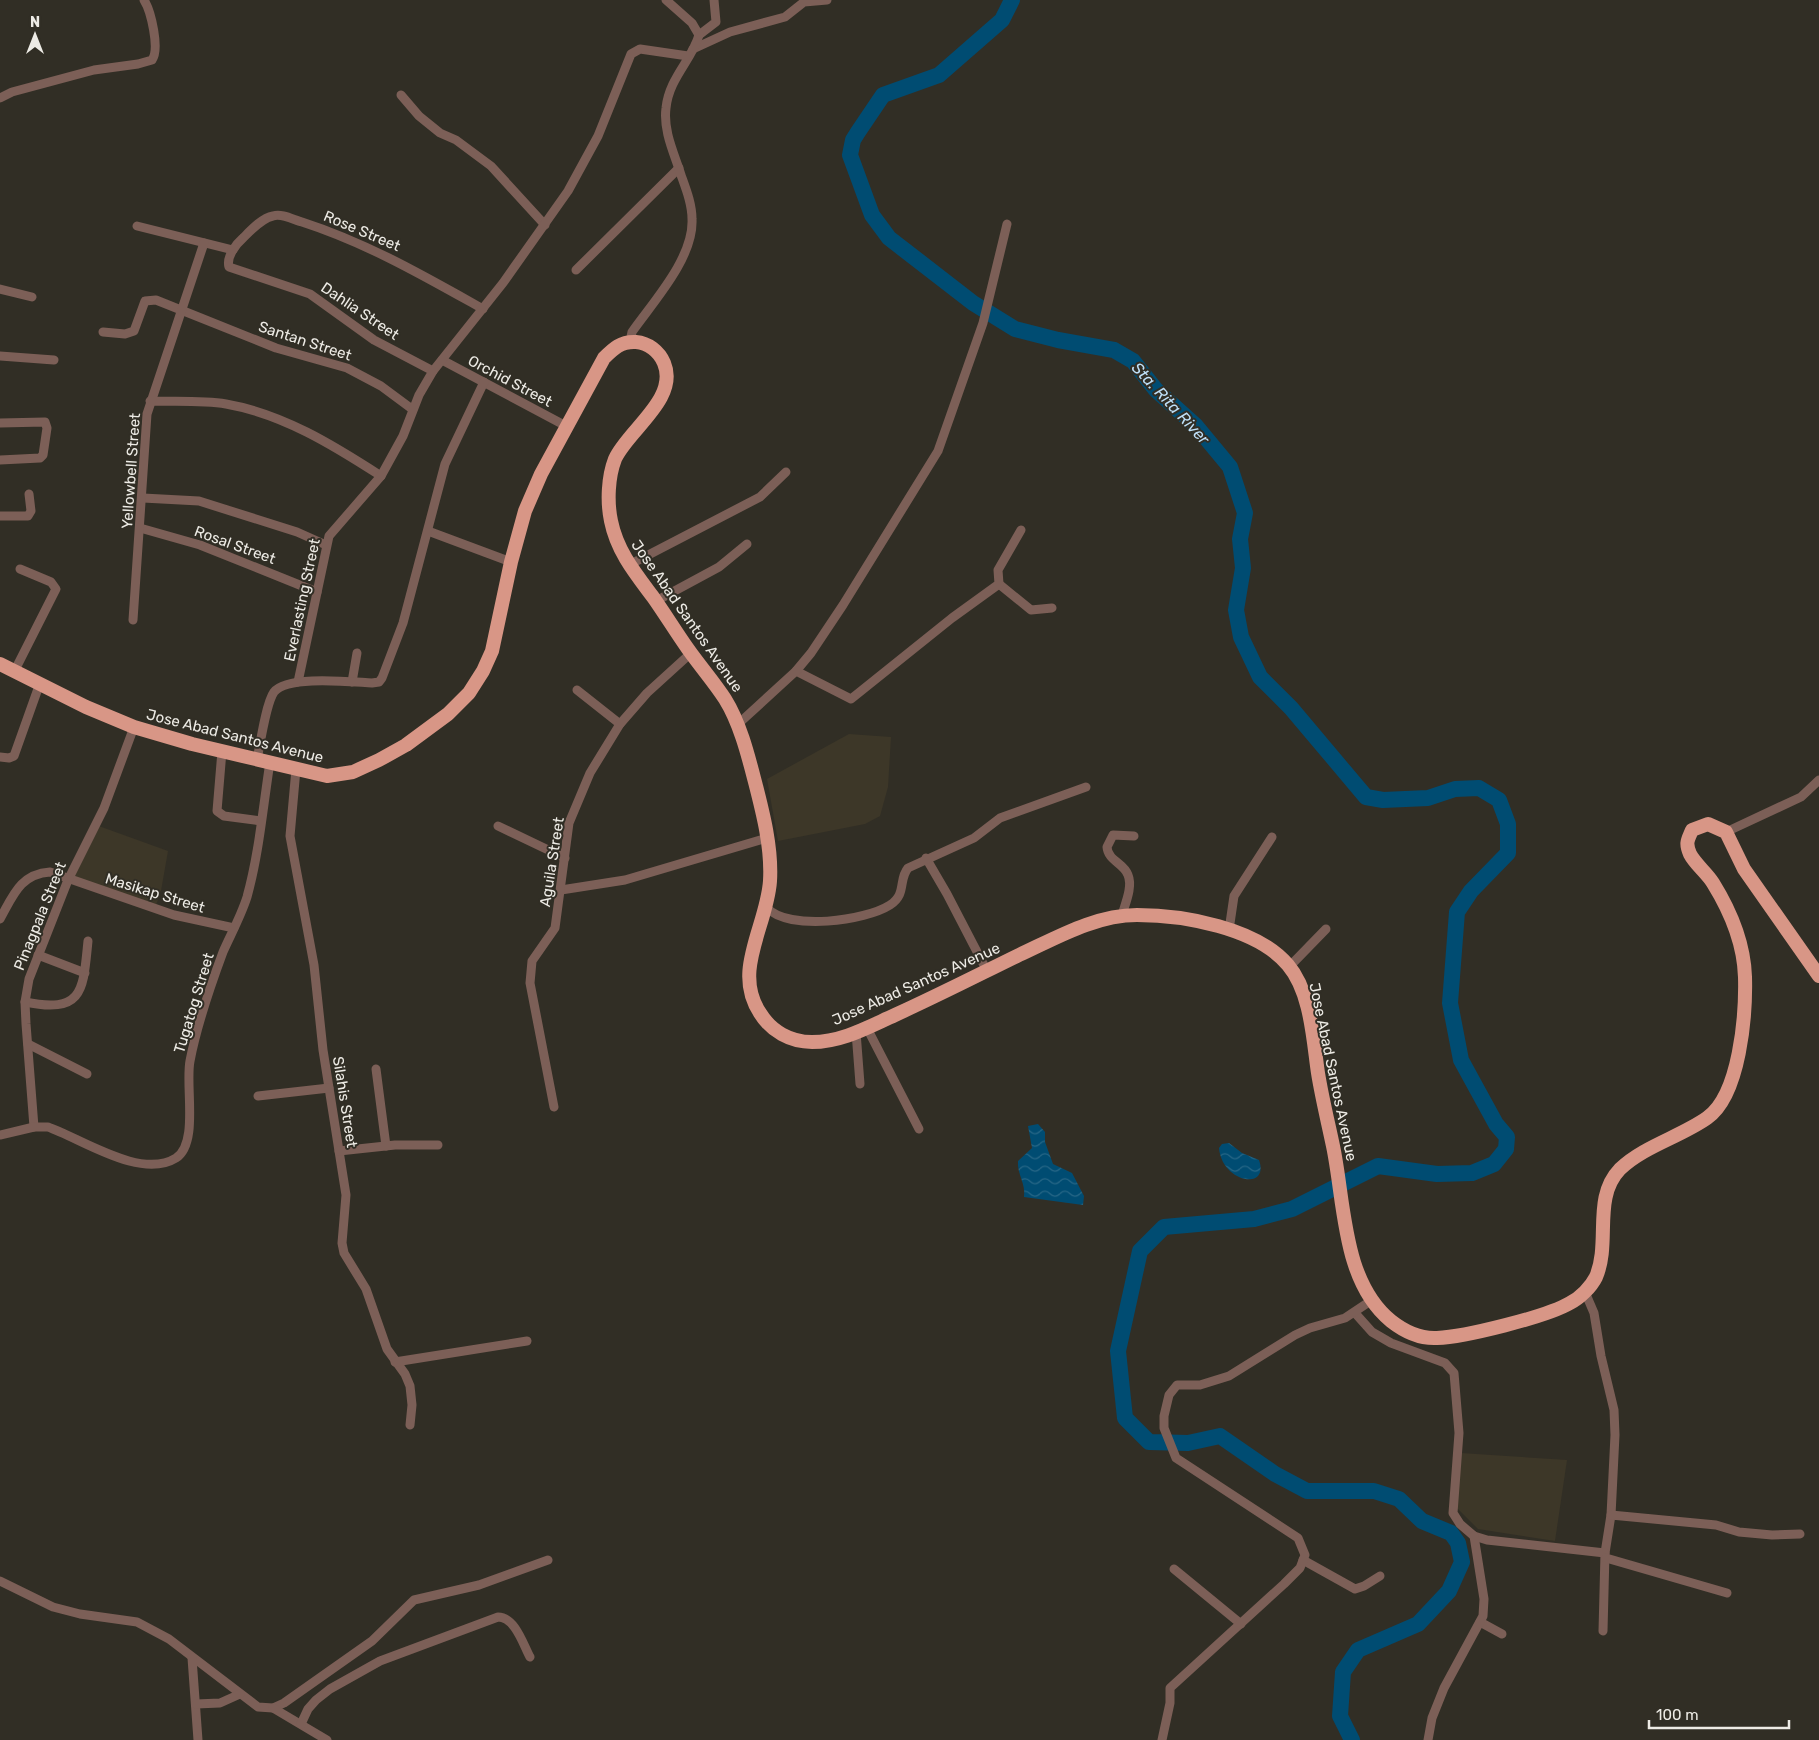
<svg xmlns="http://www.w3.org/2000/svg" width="1819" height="1740" font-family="Rubik,sans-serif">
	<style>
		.built { fill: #3d3728 }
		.water { fill: url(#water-waves) }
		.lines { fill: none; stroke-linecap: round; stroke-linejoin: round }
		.river { stroke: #004c72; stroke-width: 16 }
		.minor { stroke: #7c5f57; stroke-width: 9 }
		.trunk { stroke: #d89686; stroke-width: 14 }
		.labels { text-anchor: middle; stroke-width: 4; stroke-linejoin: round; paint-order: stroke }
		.street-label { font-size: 15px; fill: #edebe5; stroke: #312e25 }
		.water-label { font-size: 16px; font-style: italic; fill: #bedff7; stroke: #312e25 }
	</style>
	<defs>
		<pattern id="water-waves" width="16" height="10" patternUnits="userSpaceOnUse" patternTransform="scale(1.25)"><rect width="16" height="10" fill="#004c72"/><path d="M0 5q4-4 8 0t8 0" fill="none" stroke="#266686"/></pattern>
	</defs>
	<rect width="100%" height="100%" fill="#312e25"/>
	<g class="built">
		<path d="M849 734 891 737 888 787 880 816 865 824 778 841 767 779Z"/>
		<path d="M96 825 168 851 161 891 155 908 69 879Z"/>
		<path d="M1461 1453 1567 1460 1555 1541 1478 1529 1455 1506Z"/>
	</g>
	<g class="water">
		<path d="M1038 1124 1045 1132V1142L1053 1164 1072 1173 1084 1196 1083 1205 1024 1197C1026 1183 1017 1175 1018 1161L1032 1148 1028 1126Z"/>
		<path d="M1229 1143 1242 1153 1259 1160C1270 1191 1222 1183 1219 1148L1222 1144Z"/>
	</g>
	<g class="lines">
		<path class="river" d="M1012 0 1002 20 939 75 883 95 858 132 853 140 850 155 872 215 889 238 973 303 1015 329 1058 340 1114 350 1133 361 1156 390 1196 426 1230 467 1245 513 1240 539 1243 568 1236 610 1241 637 1260 677 1291 708 1366 797 1383 800 1428 798 1455 789 1479 788 1499 800 1508 824V853L1471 891 1457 912 1450 1003 1461 1060 1496 1124 1507 1137 1506 1149 1494 1164 1472 1173 1437 1174 1378 1166 1292 1209 1254 1219 1164 1227 1140 1251 1118 1351 1125 1418 1149 1442 1188 1443 1220 1436 1275 1474 1307 1491H1374L1399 1499 1422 1521 1451 1533 1458 1543 1462 1562 1449 1591 1418 1624 1358 1650 1343 1672 1340 1716 1352 1740"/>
		<g class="minor">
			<path d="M699 35 716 22 714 0"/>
			<path d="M693 49 730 32 785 17 804 2 827 0"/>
			<path d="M401 95 419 116 440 133 456 140 491 166 545 225"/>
			<path d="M0 98 12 92 94 70 138 64 152 60C160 49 151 11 144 0"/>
			<path d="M137 226 233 250"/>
			<path d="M576 270 679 168"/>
			<path d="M0 289 32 297"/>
			<path d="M103 332 125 334 134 331 145 301 156 300 276 348 347 368 381 386 412 409"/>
			<path d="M630 342 632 332C653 302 694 258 692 219 692 204 686 189 681 175 674 153 663 131 666 108 669 78 692 60 699 35L692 23 666 0"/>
			<path d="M0 356 54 360"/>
			<path d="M442 360 566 426"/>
			<path d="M433 371 374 340 310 294 229 267C226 257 236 244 243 238 251 230 262 218 273 216 282 213 294 220 302 222 367 243 424 276 483 309"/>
			<path d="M150 401C175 402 202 400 226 404 283 414 333 445 381 476"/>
			<path d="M0 423 45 422 47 428 43 455 40 458 0 460"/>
			<path d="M143 498 199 501 297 532 326 545"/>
			<path d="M0 516H28L31 511 29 494"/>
			<path d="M140 528 200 545 317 592"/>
			<path d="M428 531 511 562"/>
			<path d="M629 565 760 497 786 472"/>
			<path d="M999 584 1031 610 1052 608"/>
			<path d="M656 601 719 567 747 544"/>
			<path d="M133 620 147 414 204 243"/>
			<path d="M15 670 56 589 51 582 20 569"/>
			<path d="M796 671 851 699 952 618 999 584 998 570 1021 530"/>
			<path d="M298 682 329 536 381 476 403 436 419 395 433 371 503 283 568 191 598 136 631 54 640 49 688 56"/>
			<path d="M352 682 357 653"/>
			<path d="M577 690 620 724"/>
			<path d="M737 725 796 671 811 653 843 605 938 451 983 323 1007 224"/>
			<path d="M222 751 217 811 224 816 261 821"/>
			<path d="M0 757 9 758 14 756 40 683"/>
			<path d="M257 760C260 745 266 703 274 692 287 675 351 682 372 683L379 682 382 678 403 623 445 464 484 382"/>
			<path d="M296 769 290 836 314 965 323 1050 346 1195 342 1243 344 1253 366 1289 387 1349 405 1374 410 1386 412 1405 410 1425"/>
			<path d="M498 826 565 858"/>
			<path d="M1726 832 1801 797 1819 780"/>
			<path d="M926 858 947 894 987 971"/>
			<path d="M561 890 625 880 767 838"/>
			<path d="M767 908C789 931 865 921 890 905 907 894 898 880 908 868L974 838 1000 818 1086 787"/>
			<path d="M1122 915C1125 904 1133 887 1128 875 1124 863 1108 861 1107 847L1113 835 1134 836"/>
			<path d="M0 919C13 896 20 874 50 872L174 915 234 928"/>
			<path d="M1229 930 1234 896 1272 837"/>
			<path d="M38 955 85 973"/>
			<path d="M1290 966 1326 929"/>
			<path d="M25 1002C84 1014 83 990 88 941"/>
			<path d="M867 1028 919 1129"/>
			<path d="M856 1032 860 1084"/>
			<path d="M28 1044 87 1074"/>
			<path d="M376 1069 386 1146"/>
			<path d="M258 1096 329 1088"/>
			<path d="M554 1107 530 983 532 961 555 928 569 823 590 773 620 724 647 693 691 653"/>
			<path d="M34 1127 26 1024 25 1002 29 979 68 880 104 808 134 727"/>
			<path d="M0 1135 34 1127H48C82 1139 141 1180 176 1158 199 1143 185 1086 190 1061 197 1024 210 987 223 952 231 934 241 916 247 897 259 854 263 807 270 762"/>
			<path d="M339 1151 395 1145H438"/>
			<path d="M1585 1292 1594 1313 1601 1356 1614 1410 1615 1435 1611 1515 1605 1553 1603 1631"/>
			<path d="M1355 1313 1372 1332 1391 1343 1445 1363 1454 1373 1459 1433 1453 1513 1460 1524 1474 1536 1487 1540 1605 1553"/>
			<path d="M395 1362 527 1341"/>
			<path d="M1611 1515 1716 1525 1739 1532 1772 1535 1800 1534"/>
			<path d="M1606 1558 1727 1593"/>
			<path d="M1303 1560 1355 1589 1364 1586 1380 1576"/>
			<path d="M1174 1569 1241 1624"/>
			<path d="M0 1581 53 1607 80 1614 137 1622 169 1639 258 1707 273 1708 284 1703 372 1641 414 1600 479 1585 548 1560"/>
			<path d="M1480 1622 1502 1634"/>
			<path d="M192 1658 198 1740"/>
			<path d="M196 1704 220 1703 240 1694"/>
			<path d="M273 1708 327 1740"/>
			<path d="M301 1724 308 1709 316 1700 330 1689 380 1661 498 1617C515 1617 523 1644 530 1657"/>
			<path d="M1162 1740 1170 1703V1688L1284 1584 1300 1568 1305 1555 1298 1538 1176 1458 1164 1428V1416L1169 1395 1177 1385H1200L1229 1376 1295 1335 1310 1328 1345 1318 1372 1300"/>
			<path d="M1428 1740 1432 1718 1444 1688 1483 1616 1484 1599 1474 1536"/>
		</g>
		<path class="trunk" d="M0 664 86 707 134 727 192 744 327 776 353 772 379 760 406 745 448 714 469 693 483 671 492 651 511 562 525 511 541 474 604 358C613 349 621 341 636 342 648 343 659 351 664 363 679 399 628 430 615 459 608 477 607 502 611 521 617 551 635 573 653 597 665 614 676 632 688 649 700 666 714 682 725 699 740 723 748 755 755 782 763 813 772 848 770 881 767 926 732 971 760 1013 771 1031 790 1042 812 1042 842 1042 868 1027 895 1015 937 996 978 975 1019 955 1056 938 1095 915 1137 915 1184 915 1257 928 1288 965 1311 992 1313 1039 1318 1073 1322 1098 1328 1122 1333 1146 1345 1203 1342 1281 1391 1321 1405 1332 1419 1339 1437 1338 1464 1337 1546 1317 1570 1303 1580 1298 1591 1287 1596 1277 1611 1242 1592 1198 1620 1169 1644 1146 1680 1137 1707 1118 1740 1095 1746 1015 1745 977 1744 943 1731 912 1713 883 1707 873 1695 864 1690 854 1685 842 1688 840 1692 830L1708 824 1726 832 1744 869 1819 976"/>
	</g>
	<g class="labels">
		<g class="street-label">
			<text transform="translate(362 231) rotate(23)" y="5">Rose Street</text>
			<text transform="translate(360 311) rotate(34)" y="5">Dahlia Street</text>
			<text transform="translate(305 341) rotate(18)" y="5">Santan Street</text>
			<text transform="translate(510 381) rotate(28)" y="5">Orchid Street</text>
			<text transform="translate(131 471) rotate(-86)" y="5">Yellowbell Street</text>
			<text transform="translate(235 545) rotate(20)" y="5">Rosal Street</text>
			<text transform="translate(302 600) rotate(-78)" y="5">Everlasting Street</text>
			<text transform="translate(687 616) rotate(55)" y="5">Jose Abad Santos Avenue</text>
			<text transform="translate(235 736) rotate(14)" y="5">Jose Abad Santos Avenue</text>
			<text transform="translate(552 862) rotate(-81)" y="5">Aguila Street</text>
			<text transform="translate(155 893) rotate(17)" y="5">Masikap Street</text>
			<text transform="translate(40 916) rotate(-68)" y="5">Pinagpala Street</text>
			<text transform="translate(916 984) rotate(-24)" y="5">Jose Abad Santos Avenue</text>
			<text transform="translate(194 1003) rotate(-73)" y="5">Tugatog Street</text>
			<text transform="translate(1333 1072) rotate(78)" y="5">Jose Abad Santos Avenue</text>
			<text transform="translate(345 1102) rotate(81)" y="5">Silahis Street</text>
		</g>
		<g class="water-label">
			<text transform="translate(1171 403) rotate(47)" y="6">Sta. Rita River</text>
		</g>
	</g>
	<g transform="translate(35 35)" stroke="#312e25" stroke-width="4" paint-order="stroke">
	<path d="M0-4L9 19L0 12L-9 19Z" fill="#edebe5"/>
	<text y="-8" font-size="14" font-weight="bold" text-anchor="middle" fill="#edebe5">N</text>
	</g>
	<path d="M1649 1720v8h140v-8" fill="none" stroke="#edebe5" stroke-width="2.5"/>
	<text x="1656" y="1720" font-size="15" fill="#edebe5" stroke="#312e25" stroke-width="4" paint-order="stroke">100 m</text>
</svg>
